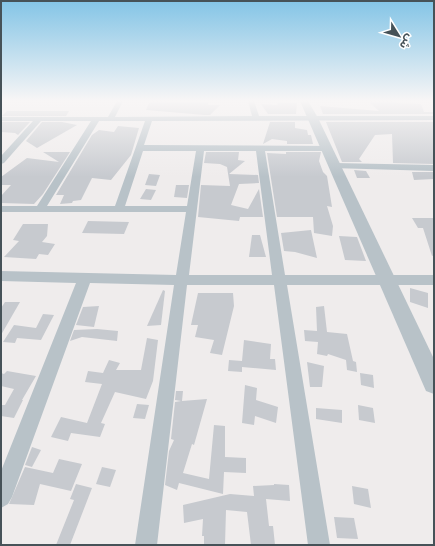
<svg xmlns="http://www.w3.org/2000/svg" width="435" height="546" font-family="Helvetica,'Noto Sans Arabic',sans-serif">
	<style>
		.building { fill: #c7cacf }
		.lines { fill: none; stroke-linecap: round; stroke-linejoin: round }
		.minor { fill: #b8c2c8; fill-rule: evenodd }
		.tertiary { fill: #b8c2c8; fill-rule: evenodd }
	</style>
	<rect width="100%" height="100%" fill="#efecec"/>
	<g class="building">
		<path d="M150 101 208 102V105H220L210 115H205L146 110Z"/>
		<path d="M368 101H395L398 103 421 104 424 112H434V114H323L320 106 379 111Z"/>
		<path d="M278 102 297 103 296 114H268L261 104 277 105Z"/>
		<path d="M7 111H69L66 116H2Z"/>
		<path d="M1 122H30L18 135 15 133 1 132Z"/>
		<path d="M42 122H62L77 125 37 148 26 141Z"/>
		<path d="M270 122H295V128L307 130 308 135H311L313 144H287V141L272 139 263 144Z"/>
		<path d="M326 122H434V164L393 163 392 134 375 135 359 159 362 162H342Z"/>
		<path d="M118 126 139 128 131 155 111 180 92 178 81 200 73 201 72 203 60 204 64 195H56L92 135 99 130 114 132Z"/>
		<path d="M43 152H70L43 194 34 204 1 203V196L11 185H1V177L27 158 59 162Z"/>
		<path d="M206 152H239L238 160 245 161 229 174 258 175 259 183 239 184 231 205 248 209 259 189 263 217H240L239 221 198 217 201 185 230 186 227 167 220 164 204 163Z"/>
		<path d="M286 152H321L319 161 323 172 327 176 332 207 327 206 333 226 332 236 314 233 313 217H277L267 153 286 154Z"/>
		<path d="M354 170 366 171 370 178H357Z"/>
		<path d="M412 172H434V179L414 180Z"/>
		<path d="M149 174 160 175 156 186 145 185Z"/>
		<path d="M176 185H189L187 198 174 197Z"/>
		<path d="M146 189 156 190 151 200 140 199Z"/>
		<path d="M412 218H434V255L432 256 423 228H418Z"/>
		<path d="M88 221 129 222 124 234 82 233Z"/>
		<path d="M23 224H48L47 236 42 242 55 244 48 255 39 254 36 259 4 257 19 241 13 240Z"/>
		<path d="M311 230 317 258 295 252 284 251 281 233Z"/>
		<path d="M252 235H260L266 257H249Z"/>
		<path d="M339 236 357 237 366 261 345 260Z"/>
		<path d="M410 288 428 293V308L410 302Z"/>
		<path d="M163 290 165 291 161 325 147 326Z"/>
		<path d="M198 293H233L234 306 222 355 210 353 214 340 195 337 198 325H191Z"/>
		<path d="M5 302H20L1 335V308Z"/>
		<path d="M99 306 94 327 76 325 83 307Z"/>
		<path d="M324 306 327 332 347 334 353 361 356 362 357 372 347 370 346 360 328 354 327 356 317 354 318 342 305 341 304 330 317 331 316 307Z"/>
		<path d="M43 314 54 315 41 340 17 338 15 343 3 342 14 325 36 328Z"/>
		<path d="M97 329 118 331 117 341 82 337 70 341 74 330Z"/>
		<path d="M147 338 158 340 153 381 146 399 115 392 101 423 105 424 100 437 71 433 68 441 51 437 61 417 87 423 102 384 85 382 88 371 103 373 109 360 120 363 116 370H141Z"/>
		<path d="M244 340 271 344 270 359H275L276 370 242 367V372L228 371 229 360 242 361Z"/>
		<path d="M307 362 324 366 322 387H310Z"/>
		<path d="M7 371 36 376 22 400H23L14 418 1 416V405H5L14 389 1 386V373L4 374Z"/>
		<path d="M360 373 373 375 374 388 361 385Z"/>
		<path d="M245 385 257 388 256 400 278 407 276 423 255 416 254 425 242 423Z"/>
		<path d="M176 391H183L182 401 207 399 194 445 192 444 183 473 209 479 214 425 225 426V457L246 458V473L224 472 223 494 179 483 177 490 165 485 169 451 174 440 171 439 175 402 181 401 175 400Z"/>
		<path d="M137 404 149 405 145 419 133 418Z"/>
		<path d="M358 405 373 408 375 423 359 420Z"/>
		<path d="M316 408 342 410V423L316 419Z"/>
		<path d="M32 447 41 450 32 467 25 465Z"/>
		<path d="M59 459 82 464 71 491 40 484 34 505 9 504 25 467 53 473Z"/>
		<path d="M102 467 116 470 110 487 96 484Z"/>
		<path d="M76 484 92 488 70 545H56L74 500 70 499Z"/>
		<path d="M274 484 289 485 290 501 266 499 269 526H273L275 545H251L247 512 226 510 225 545H204V536H202L203 519 184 523 183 505 230 494 254 496 253 486 274 485Z"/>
		<path d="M352 486 368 489 371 508 354 504Z"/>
		<path d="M334 517 354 518 358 539 337 538Z"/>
	</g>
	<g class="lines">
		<g class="minor">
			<path d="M117 101H123L115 117 252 116 248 101H254L259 116H434V120L152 121 144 145 330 146V150L327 151H265L285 275H434V285H287L330 545H308L274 285H187L157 545H135L174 285 90 283 12 497 8 504 1 508V471L76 283 1 281V271L176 275 186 212H1V206H37L91 121H41L4 163 1 164V156L33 121H1V117H108ZM99 121H145L115 206H47ZM143 151H196L187 206H125ZM204 151H256L272 275H189Z"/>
			<path d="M335 163 434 165V171L332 168 330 166Z"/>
		</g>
		<path class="tertiary" d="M300 101H308L318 118 434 359V394L426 391Z"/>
	</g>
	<linearGradient id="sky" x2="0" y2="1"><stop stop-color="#83c4e6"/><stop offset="0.57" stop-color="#f8f6f6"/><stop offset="1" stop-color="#f8f6f6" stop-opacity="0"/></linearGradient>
	<rect width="435" height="177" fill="url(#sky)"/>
	<rect width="435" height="546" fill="none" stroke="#465258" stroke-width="4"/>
	<g transform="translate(399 36) rotate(127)" stroke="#ffffff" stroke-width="3" paint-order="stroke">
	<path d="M0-3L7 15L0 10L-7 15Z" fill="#465258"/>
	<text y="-6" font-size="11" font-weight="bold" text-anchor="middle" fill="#465258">ش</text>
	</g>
</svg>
